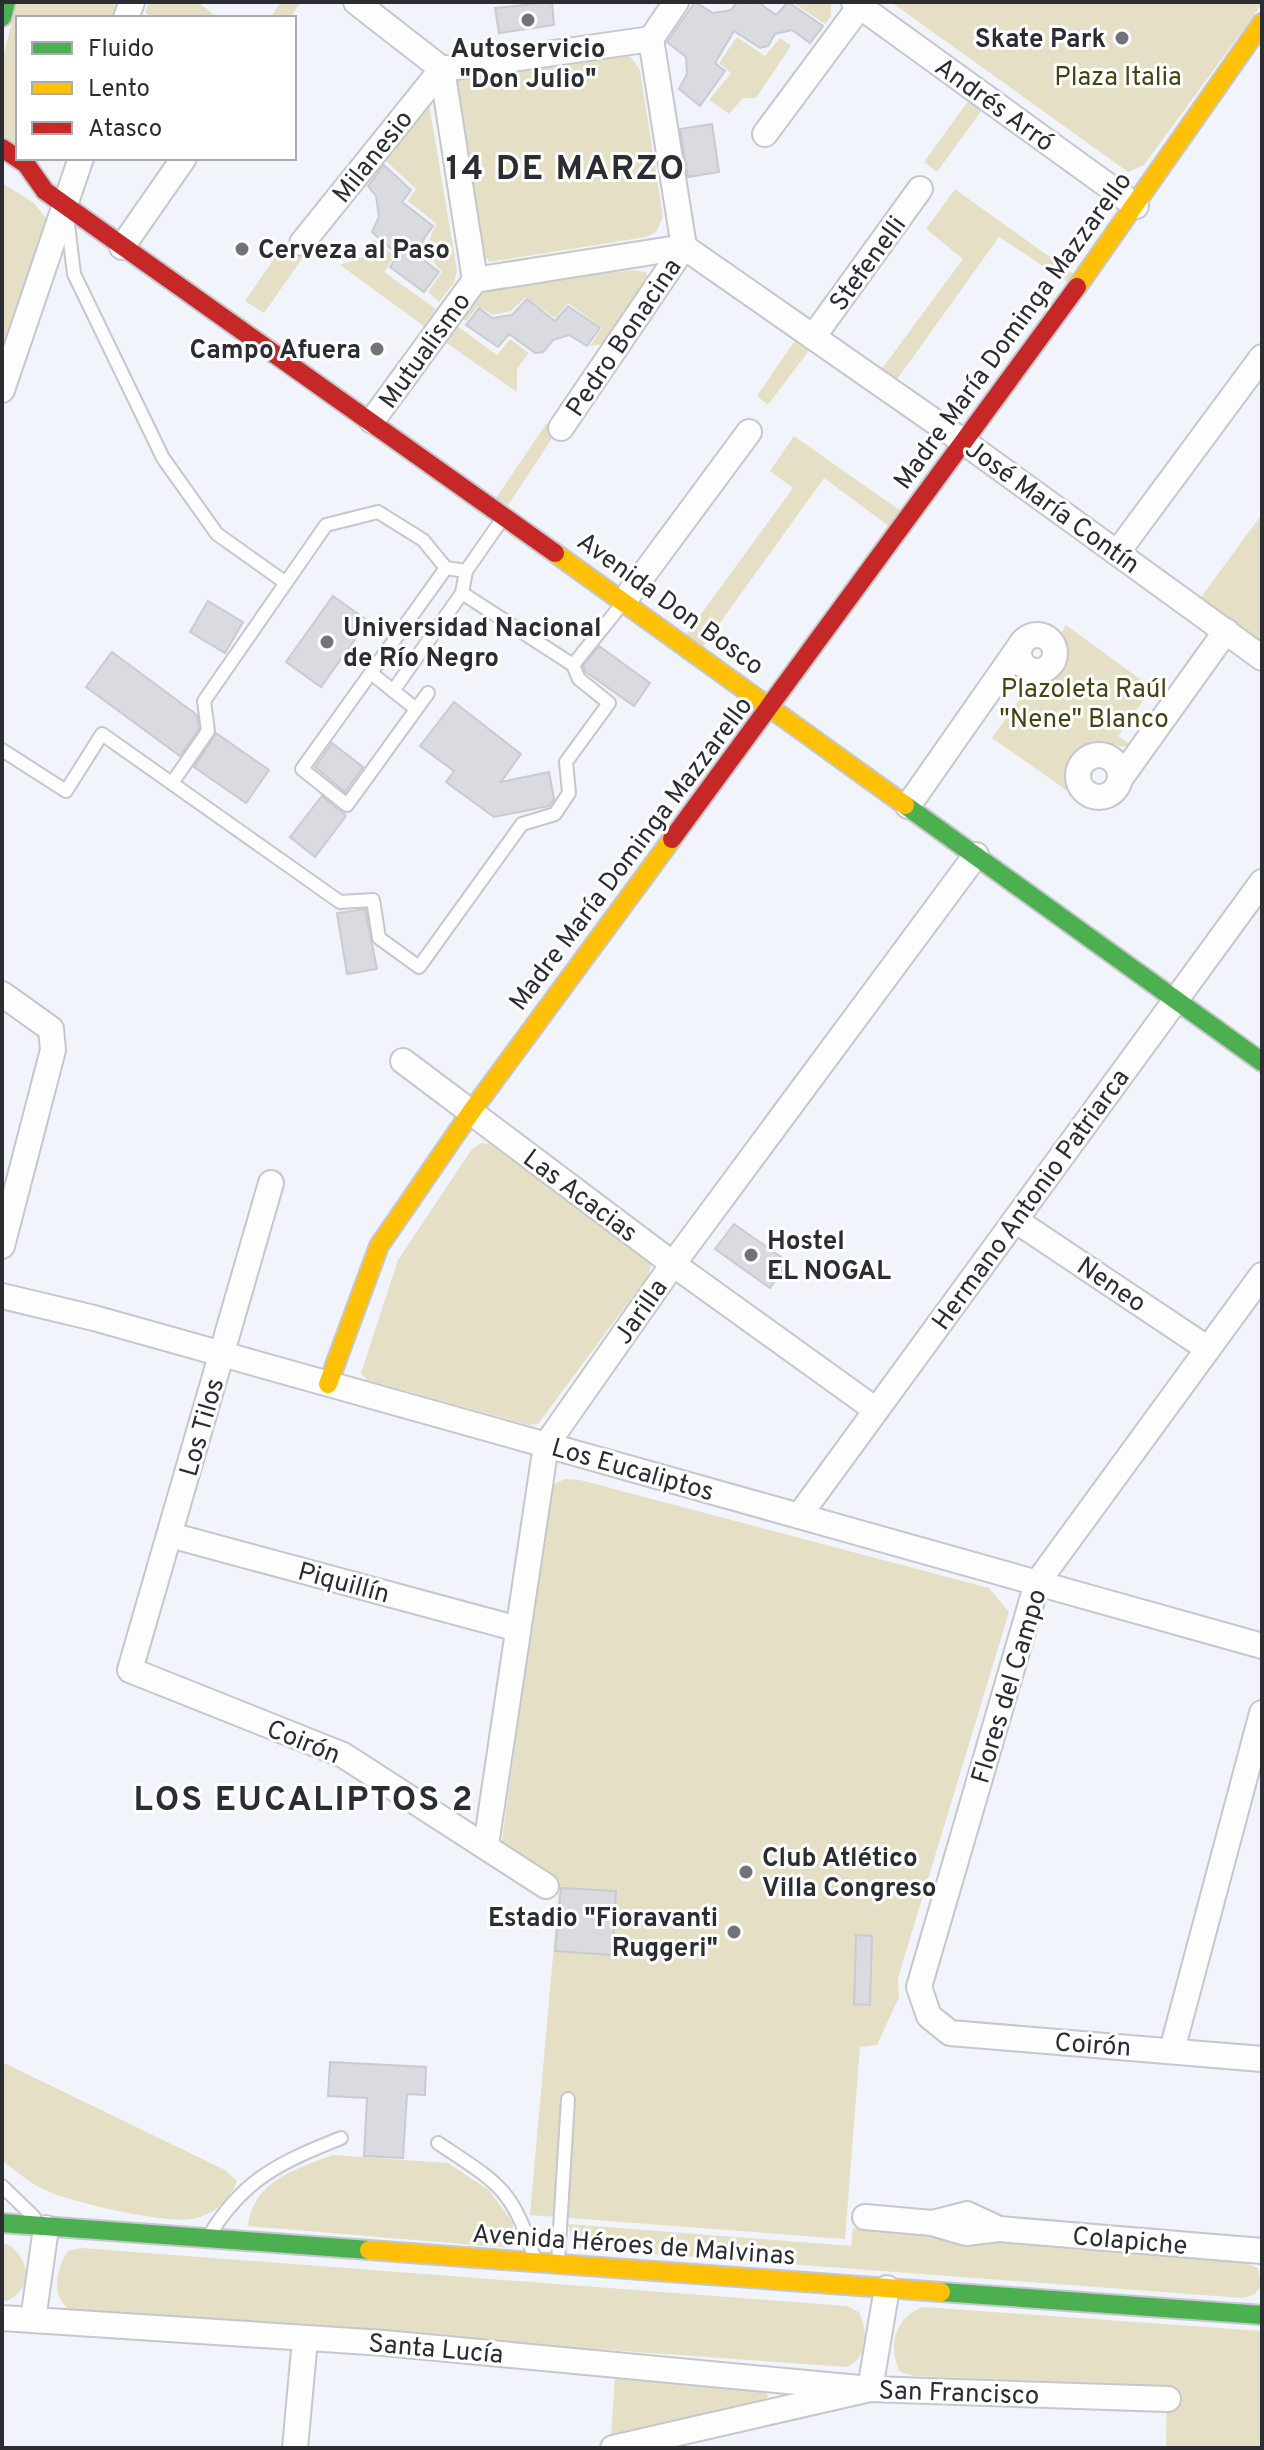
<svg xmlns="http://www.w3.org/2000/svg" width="1264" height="2450" font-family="Overpass,sans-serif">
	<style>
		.green { fill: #e5e0c5 }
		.building { fill: #d9dbe1; stroke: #c9cbd1; stroke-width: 2 }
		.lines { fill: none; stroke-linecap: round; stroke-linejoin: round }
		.lane-casing { stroke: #c5c7cd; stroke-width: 16 }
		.street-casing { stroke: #c5c7cd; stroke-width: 28 }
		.fast-casing { stroke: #c5c7cd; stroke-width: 22 }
		.slow-casing { stroke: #c5c7cd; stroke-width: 22 }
		.jam-casing { stroke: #c5c7cd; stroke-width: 22 }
		.lane { stroke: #fdfdfe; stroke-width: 12 }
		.street { stroke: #fdfdfe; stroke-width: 24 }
		.fast { stroke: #4caf50; stroke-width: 18 }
		.slow { stroke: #ffc107; stroke-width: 18 }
		.jam { stroke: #c62828; stroke-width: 18 }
		.poi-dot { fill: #717379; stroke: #fff; stroke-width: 3 }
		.labels { text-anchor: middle; stroke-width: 6; stroke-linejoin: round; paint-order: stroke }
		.poi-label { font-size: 26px; font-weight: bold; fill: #2b2d33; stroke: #fff; text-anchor: start }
		.park-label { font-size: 26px; fill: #4a4111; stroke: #fff }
		.street-label { font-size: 26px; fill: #2b2d33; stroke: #fff }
		.district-label { font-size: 34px; font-weight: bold; letter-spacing: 2px; fill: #2b2d33; stroke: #fff }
	</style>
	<rect width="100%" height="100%" fill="#f2f4fb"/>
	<g class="green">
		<path d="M17 2H118L113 18H18V147L2 135V61Z"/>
		<path d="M149 2H198L213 14 211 18H152L145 12Z"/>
		<path d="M281 2H301L290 18H270Z"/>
		<path d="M792 2H831V17L825 24Z"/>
		<path d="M891 2H1262V4L1144 165 1128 172Z"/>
		<path d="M737 37 765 56 780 38 791 46 756 98H743L729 114 709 100 731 73 719 63Z"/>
		<path d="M619 54 629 55 640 70 663 217 656 232 646 237 490 262 479 250 454 83 459 77Z"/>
		<path d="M974 93 987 103 937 172 924 162Z"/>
		<path d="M425 102 429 104 457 270 454 283 439 302 428 292 442 272C427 257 425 242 437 224L408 201 416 189 380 155Z"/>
		<path d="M2 183 34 203 47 220 2 352Z"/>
		<path d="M955 189 1075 275 1069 283 999 237 893 385 878 374 963 259 926 229Z"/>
		<path d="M373 239 395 256 384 272 436 309 424 326 340 265 362 257Z"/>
		<path d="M285 243 304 256 264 313 245 301Z"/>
		<path d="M634 270 646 272 648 278 604 344 590 346 602 328 568 303 555 318 526 297 511 311 493 315 478 306 466 321 458 315 471 296 485 288Z"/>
		<path d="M456 325 497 355 510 339 529 353 517 369V392L445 342Z"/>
		<path d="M800 333 814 344 768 405 757 396Z"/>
		<path d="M546 424 557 431 508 505 496 498Z"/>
		<path d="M794 436 905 514 894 530 824 478 702 648 685 636 793 488 770 471Z"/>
		<path d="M1262 514V647L1199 600Z"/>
		<path d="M1066 625 1152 688 1118 736 1133 746C1109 747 1084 745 1073 769L1076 788 1072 794 992 738 1027 689 1010 677C1031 673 1053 682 1060 655L1057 640Z"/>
		<path d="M481 1143 492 1144 646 1256 651 1266 648 1276 538 1424 529 1425 367 1380 361 1373 398 1260 472 1149Z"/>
		<path d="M565 1479 580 1480 989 1588 1009 1612 898 1978 899 1997 877 2045 860 2047 845 2239 530 2215 559 1888 501 1848 549 1494 554 1484Z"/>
		<path d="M2 2062 225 2170 237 2181C229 2201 214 2215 192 2219 165 2224 61 2201 37 2186 25 2179 13 2169 2 2160Z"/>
		<path d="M333 2155 448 2163 489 2190 513 2223 511 2248 248 2226C252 2182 297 2168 333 2155Z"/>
		<path d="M568 2224 851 2246 853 2228 1247 2263 1258 2268 1262 2286 1254 2295 1242 2298 574 2248Z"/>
		<path d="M2 2242C32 2253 35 2294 2 2302Z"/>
		<path d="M82 2248 847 2306 859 2312C868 2332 869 2357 847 2367L73 2312C50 2300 55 2270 68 2251Z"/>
		<path d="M923 2307 1262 2331V2448H1166L1167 2386 914 2376 900 2372C887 2346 895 2317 923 2307Z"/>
		<path d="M615 2376 764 2390 768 2396 765 2402 611 2436Z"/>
	</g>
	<g class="building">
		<path d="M552 2 554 25 499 33 495 8Z"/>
		<path d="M695 2 713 13 731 10 737 2H758L776 15 788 2 823 26 810 43 792 30 775 34 768 46 760 48 734 31 715 63 725 71 700 106 679 89 687 74 686 57 667 42Z"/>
		<path d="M712 124 719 172 688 177 680 129Z"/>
		<path d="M384 165 411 190 402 202 433 226 422 242 427 251 425 261 439 272 424 292 390 267 398 255 372 232 379 217 376 196 368 186Z"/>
		<path d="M527 299 555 321 568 306 600 328 587 346 569 335 553 340 543 352 535 353 509 334 498 347 466 325 479 308 492 318 512 315Z"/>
		<path d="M333 596 368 621 321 687 286 662Z"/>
		<path d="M208 601 243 622 225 653 190 632Z"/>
		<path d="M599 646 650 683 634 706 586 672 583 666Z"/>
		<path d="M112 652 197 715 199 729 180 756 86 687Z"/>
		<path d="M454 702 521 754 501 782 549 772 554 799 549 806 494 817 446 782 454 771 420 746Z"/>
		<path d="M216 733 269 770 246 803 194 767Z"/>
		<path d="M332 743 363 767 345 792 315 767Z"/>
		<path d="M322 796 346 816 315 857 290 837Z"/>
		<path d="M365 909 377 969 347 974 337 913Z"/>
		<path d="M734 1224 788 1262 770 1288 715 1249Z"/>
		<path d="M561 1888 616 1891 612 1955 555 1951Z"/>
		<path d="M856 1935 872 1936 870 2005 854 2004Z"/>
		<path d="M330 2062 426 2067 425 2095 407 2094 403 2158 364 2156 367 2098 328 2096Z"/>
	</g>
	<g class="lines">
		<g class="lane-casing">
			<g id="lane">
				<path d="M67 216 74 274 163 458 217 534 286 583"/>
				<path d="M462 593 573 665 622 604"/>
				<path d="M371 673 416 709"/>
				<path d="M393 691 462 593 466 571"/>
				<path d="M428 693 347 805 302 769 446 568 466 571 503 518"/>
				<path d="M2 750 66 791 102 734 340 902 373 900 379 938 419 967 522 824 555 814 569 793 566 762 609 703 579 679 573 665"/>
				<path d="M172 783 208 731 204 701 326 525 378 512 423 540 446 568"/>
				<path d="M438 2143C499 2184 512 2187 535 2260"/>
				<path d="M2 2186 34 2217"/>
				<path d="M209 2236C243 2179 281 2162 341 2138"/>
				<path d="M558 2261 568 2099"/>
			</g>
		</g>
		<g class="street-casing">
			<g id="street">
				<path d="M356 2 442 69 475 280 684 247 651 39 442 69"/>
				<path d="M854 2 1136 206"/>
				<path d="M126 18 132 2"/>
				<path d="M651 39 676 2"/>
				<path d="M765 134 860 6"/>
				<path d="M302 243 442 69"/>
				<path d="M122 247 184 158"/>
				<path d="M813 337 920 189"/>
				<path d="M2 390 81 158"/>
				<path d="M372 421 475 280"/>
				<path d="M561 428 684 247 964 442 1262 658"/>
				<path d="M1117 553 1262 357"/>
				<path d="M624 601 749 432"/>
				<circle cx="1037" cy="653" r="18"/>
				<circle cx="1099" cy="776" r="21"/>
				<path d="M1120 779 1226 631"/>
				<path d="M908 806 1022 643"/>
				<path d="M2 994 51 1029 53 1050 2 1246"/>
				<path d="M403 1061 673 1264 876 1410"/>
				<path d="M271 1183 130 1670 343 1755 546 1886"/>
				<path d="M1015 1220 1208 1349"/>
				<path d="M1262 1275 1037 1583 919 1987 929 2016 950 2033 1262 2059"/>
				<path d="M2 1296 94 1318 1262 1646"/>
				<path d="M799 1516 1262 882"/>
				<path d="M170 1535 518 1629"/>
				<path d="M486 1845 546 1445 673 1264 976 855"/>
				<path d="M1172 2050 1262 1713"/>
				<path d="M865 2217 932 2223 967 2214 999 2229 1262 2251"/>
				<path d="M932 2223 966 2233 999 2229"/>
				<path d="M2 2318 384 2343 870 2389 887 2288"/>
				<path d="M33 2320 46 2228"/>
				<path d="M295 2448 305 2339"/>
				<path d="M613 2448 870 2389 1168 2399"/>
			</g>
		</g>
		<g class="fast-casing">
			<g id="fast">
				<path d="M2 17 6 2"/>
				<path d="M905 805 1262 1062"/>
				<path d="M2 2223 369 2250"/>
				<path d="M941 2292 1262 2315"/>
			</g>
		</g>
		<g class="slow-casing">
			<g id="slow">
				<path d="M1077 287 1262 23"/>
				<path d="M555 553 905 805"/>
				<path d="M328 1384 379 1246 471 1112 672 839"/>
				<path d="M369 2250 941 2292"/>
			</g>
		</g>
		<g class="jam-casing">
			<g id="jam">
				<path d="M2 148 26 164 45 191 555 553"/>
				<path d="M672 839 1077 287"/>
			</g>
		</g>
		<use href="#lane" class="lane"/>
		<use href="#street" class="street"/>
		<use href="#fast" class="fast"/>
		<use href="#slow" class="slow"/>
		<use href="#jam" class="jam"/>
	</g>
	<g class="poi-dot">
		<circle cx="528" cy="20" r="8"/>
		<circle cx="1122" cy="38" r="8"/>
		<circle cx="242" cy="249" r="8"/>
		<circle cx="377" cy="349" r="8"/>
		<circle cx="327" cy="642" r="8"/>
		<circle cx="751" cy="1255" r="8"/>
		<circle cx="746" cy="1872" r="8"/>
		<circle cx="734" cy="1932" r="8"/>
	</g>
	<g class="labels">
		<g class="poi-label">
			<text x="1106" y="47" text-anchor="end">Skate Park</text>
			<text x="528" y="57" text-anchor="middle">Autoservicio<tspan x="528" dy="30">"Don Julio"</tspan></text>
			<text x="258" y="258">Cerveza al Paso</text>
			<text x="361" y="358" text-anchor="end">Campo Afuera</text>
			<text x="343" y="636">Universidad Nacional<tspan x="343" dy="30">de Río Negro</tspan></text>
			<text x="767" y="1249">Hostel<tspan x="767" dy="30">EL NOGAL</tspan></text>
			<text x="762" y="1866">Club Atlético<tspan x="762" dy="30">Villa Congreso</tspan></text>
			<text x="718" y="1926" text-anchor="end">Estadio "Fioravanti<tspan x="718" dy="30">Ruggeri"</tspan></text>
		</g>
		<g class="park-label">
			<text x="1118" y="85">Plaza Italia</text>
			<text x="1084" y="697">Plazoleta Raúl<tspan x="1084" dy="30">"Nene" Blanco</tspan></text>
		</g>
		<g class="street-label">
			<text transform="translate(995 104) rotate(36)" y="9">Andrés Arró</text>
			<text transform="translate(372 156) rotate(-51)" y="9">Milanesio</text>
			<text transform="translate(867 263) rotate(-54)" y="9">Stefenelli</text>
			<text transform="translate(1012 330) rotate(-54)" y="9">Madre María Dominga Mazzarello</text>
			<text transform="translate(623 337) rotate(-56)" y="9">Pedro Bonacina</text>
			<text transform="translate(424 350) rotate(-54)" y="9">Mutualismo</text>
			<text transform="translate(1053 506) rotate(36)" y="9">José María Contín</text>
			<text transform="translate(671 603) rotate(36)" y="9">Avenida Don Bosco</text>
			<text transform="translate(630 853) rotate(-53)" y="9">Madre María Dominga Mazzarello</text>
			<text transform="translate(581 1195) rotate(37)" y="9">Las Acacias</text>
			<text transform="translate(1030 1199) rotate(-54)" y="9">Hermano Antonio Patriarca</text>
			<text transform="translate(1112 1284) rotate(34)" y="9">Neneo</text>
			<text transform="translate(640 1311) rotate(-55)" y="9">Jarilla</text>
			<text transform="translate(201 1427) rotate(-74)" y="9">Los Tilos</text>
			<text transform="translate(633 1469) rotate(16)" y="9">Los Eucaliptos</text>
			<text transform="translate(344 1582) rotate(15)" y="9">Piquillín</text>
			<text transform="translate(1008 1686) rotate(-73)" y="9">Flores del Campo</text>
			<text transform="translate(304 1741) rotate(22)" y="9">Coirón</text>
			<text transform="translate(1093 2044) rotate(4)" y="9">Coirón</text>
			<text transform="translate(1130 2240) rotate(5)" y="9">Colapiche</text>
			<text transform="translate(634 2244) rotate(4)" y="9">Avenida Héroes de Malvinas</text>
			<text transform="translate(436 2348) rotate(5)" y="9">Santa Lucía</text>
			<text transform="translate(959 2392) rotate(2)" y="9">San Francisco</text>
		</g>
		<g class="district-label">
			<text x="566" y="179">14 DE MARZO</text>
			<text x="304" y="1810">LOS EUCALIPTOS 2</text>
		</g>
	</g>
	<rect width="1264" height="2450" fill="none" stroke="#2b2d33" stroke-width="8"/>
	<rect x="16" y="16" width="280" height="144" fill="#ffffff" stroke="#aaabad" stroke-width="2"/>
	<rect x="32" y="42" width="40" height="12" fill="#4caf50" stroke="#aaabad" stroke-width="2"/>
	<text x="88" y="56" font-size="24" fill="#2b2d33">Fluido</text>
	<rect x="32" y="82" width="40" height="12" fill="#ffc107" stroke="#aaabad" stroke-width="2"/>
	<text x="88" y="96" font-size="24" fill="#2b2d33">Lento</text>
	<rect x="32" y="122" width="40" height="12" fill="#c62828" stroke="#aaabad" stroke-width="2"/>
	<text x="88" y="136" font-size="24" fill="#2b2d33">Atasco</text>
</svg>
